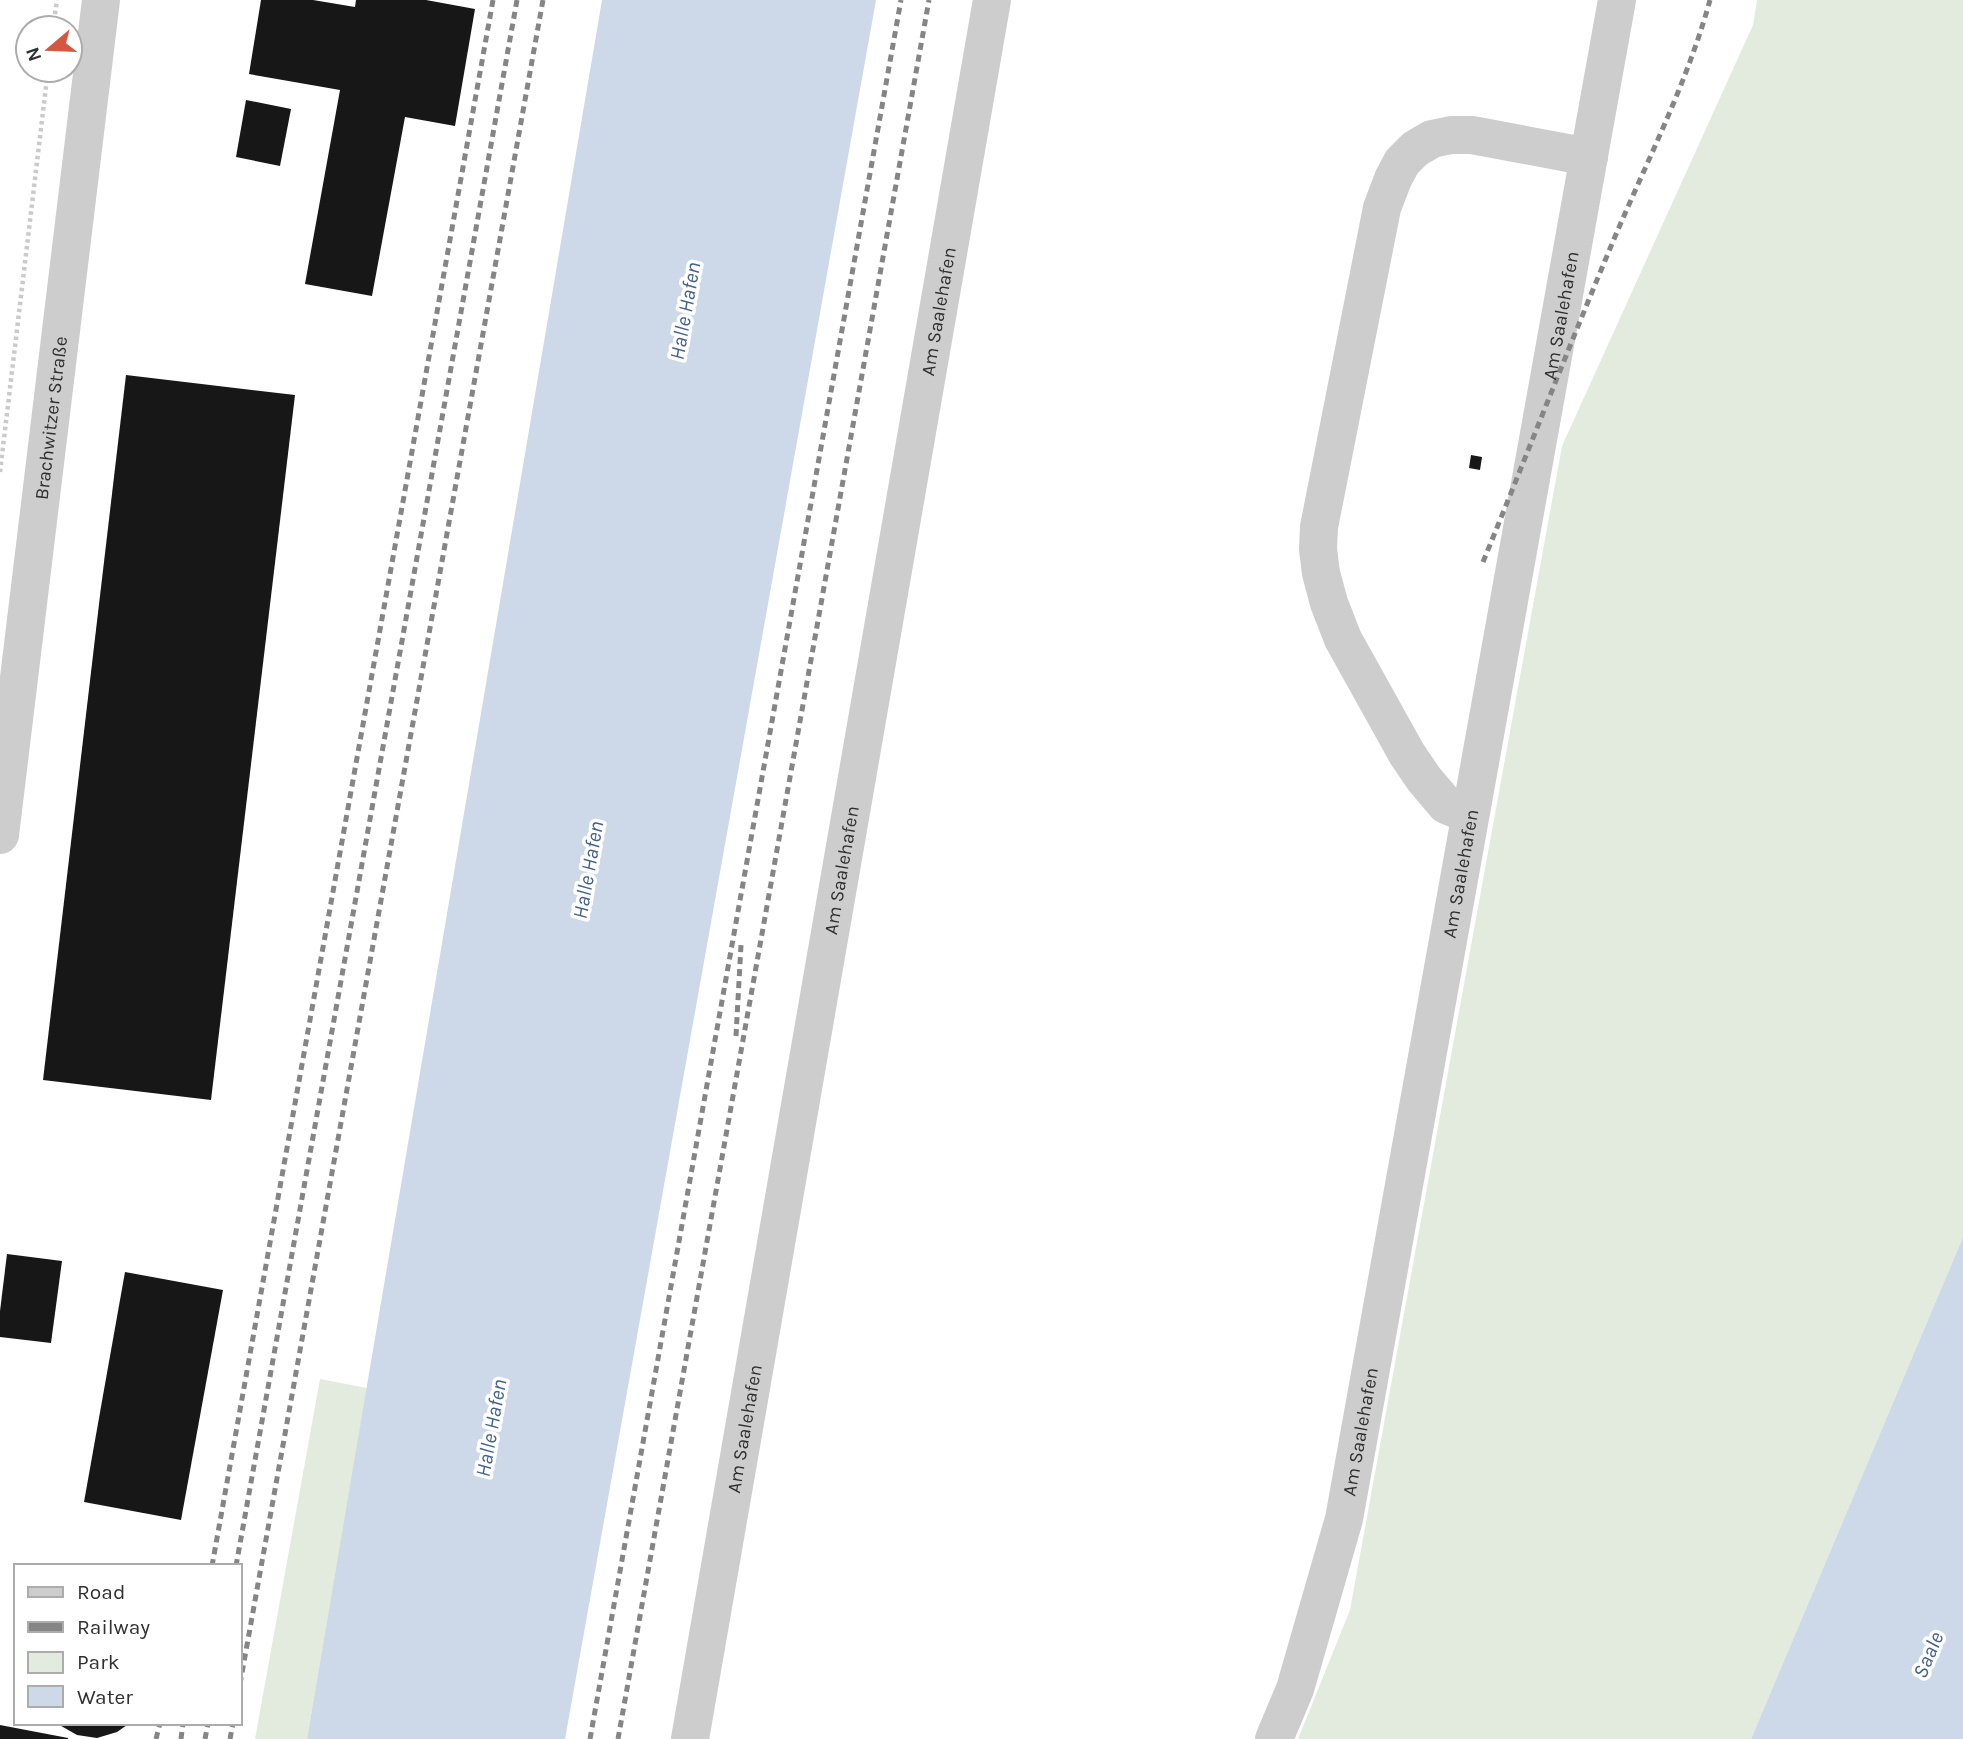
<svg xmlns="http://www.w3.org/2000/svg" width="1963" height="1739" font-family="Karla,sans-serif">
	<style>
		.green { fill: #e3ebdf }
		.water { fill: #cdd8e9 }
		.building { fill: #171717 }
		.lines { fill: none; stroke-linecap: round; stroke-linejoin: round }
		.path { stroke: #cacaca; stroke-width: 4.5; stroke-dasharray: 3.5 3.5; stroke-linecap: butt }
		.minor { stroke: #cdcdcd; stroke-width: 38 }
		.rail { stroke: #858585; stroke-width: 5; stroke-dasharray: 7 5; stroke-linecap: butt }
		.labels { text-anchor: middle; stroke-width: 7; stroke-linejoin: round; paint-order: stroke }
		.street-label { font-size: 19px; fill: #303030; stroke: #fff }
		.water-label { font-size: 21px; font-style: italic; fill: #44618b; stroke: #fff }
	</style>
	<rect width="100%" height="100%" fill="#fff"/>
	<g class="green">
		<path d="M1757 0H1963V1237L1751 1739H1298L1350 1610 1562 446 1753 25Z"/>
		<path d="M320 1379 367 1388 307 1739H255Z"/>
	</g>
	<g class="water">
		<path d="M602 0H876L565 1739H307Z"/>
		<path d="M1963 1237V1739H1751Z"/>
	</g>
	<g class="building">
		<path d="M261 0H313L355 7 356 0H426L475 9 455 126 405 117 372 296 305 284 340 90 249 74Z"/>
		<path d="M246 100 291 109 280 166 236 157Z"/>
		<path d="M126 375 295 395 211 1100 43 1080Z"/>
		<path d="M1471 455 1482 457 1480 470 1469 468Z"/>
		<path d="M7 1254 62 1261 51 1343 0 1337V1311Z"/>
		<path d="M125 1272 223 1290 181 1520 84 1502Z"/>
		<path d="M56 1723H130L117 1732 97 1738 77 1735Z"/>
		<path d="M0 1725 68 1738V1739H0Z"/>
	</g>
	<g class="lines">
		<g class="path">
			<path d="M53 28 57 0"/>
			<path d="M0 472 48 70"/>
		</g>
		<g class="minor">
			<path d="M1470 815 1446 805 1424 779 1407 754 1343 639 1329 603 1321 573 1318 549 1319 527 1382 208 1393 179 1402 162 1415 149 1432 139 1451 135H1472L1589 157"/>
			<path id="s1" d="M0 835 101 0"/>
			<path id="s2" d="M690 1739 992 0"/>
			<path id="s3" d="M1274 1739 1295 1689 1344 1519 1617 0"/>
		</g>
		<g class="rail">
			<path d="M1483 562C1528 452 1571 341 1617 232 1650 155 1688 80 1710 0"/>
			<path d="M736 1036 741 945"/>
			<path d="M212 1566 493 0"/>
			<path d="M236 1566 517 0"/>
			<path d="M240 1684 543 0"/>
			<path d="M156 1739 160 1723"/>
			<path d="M181 1739 183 1723"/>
			<path d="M205 1739 208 1723"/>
			<path d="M230 1739 233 1723"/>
			<path d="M590 1739 901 0"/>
			<path d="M618 1739 929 0"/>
		</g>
	</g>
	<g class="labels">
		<g class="street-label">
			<text dy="7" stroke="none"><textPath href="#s2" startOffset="1449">Am Saalehafen</textPath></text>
			<text dy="7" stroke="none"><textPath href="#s3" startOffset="1454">Am Saalehafen</textPath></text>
			<text dy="7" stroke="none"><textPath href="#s1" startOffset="420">Brachwitzer Straße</textPath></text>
			<text dy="7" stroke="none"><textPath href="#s2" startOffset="882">Am Saalehafen</textPath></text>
			<text dy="7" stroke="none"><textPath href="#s3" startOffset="887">Am Saalehafen</textPath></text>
			<text dy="7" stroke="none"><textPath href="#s2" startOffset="315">Am Saalehafen</textPath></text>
			<text dy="7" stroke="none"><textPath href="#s3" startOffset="320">Am Saalehafen</textPath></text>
		</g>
		<g class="water-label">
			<text transform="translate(685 311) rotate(-80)" y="7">Halle Hafen</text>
			<text transform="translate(588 870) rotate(-80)" y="7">Halle Hafen</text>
			<text transform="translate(491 1428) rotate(-80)" y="7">Halle Hafen</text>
			<text transform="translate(1928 1655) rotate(-67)" y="7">Saale</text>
		</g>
	</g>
	<rect x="14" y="1564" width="228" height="161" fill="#ffffff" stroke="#acacac" stroke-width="2"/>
	<rect x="28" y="1587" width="35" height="10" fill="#cdcdcd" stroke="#acacac" stroke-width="2"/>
	<text x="77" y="1599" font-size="21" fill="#303030">Road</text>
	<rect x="28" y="1622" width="35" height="10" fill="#858585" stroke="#acacac" stroke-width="2"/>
	<text x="77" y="1634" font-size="21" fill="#303030">Railway</text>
	<rect x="28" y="1652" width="35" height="21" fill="#e3ebdf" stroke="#acacac" stroke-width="2"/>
	<text x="77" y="1669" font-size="21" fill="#303030">Park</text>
	<rect x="28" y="1686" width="35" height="21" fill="#cdd8e9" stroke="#acacac" stroke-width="2"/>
	<text x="77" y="1704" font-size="21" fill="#303030">Water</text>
	<g transform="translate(49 49) rotate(251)"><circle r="33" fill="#ffffff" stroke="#acacac" stroke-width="2"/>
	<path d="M0-5L12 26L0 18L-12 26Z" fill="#d65642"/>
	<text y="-10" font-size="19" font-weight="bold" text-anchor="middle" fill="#303030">N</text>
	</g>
</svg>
